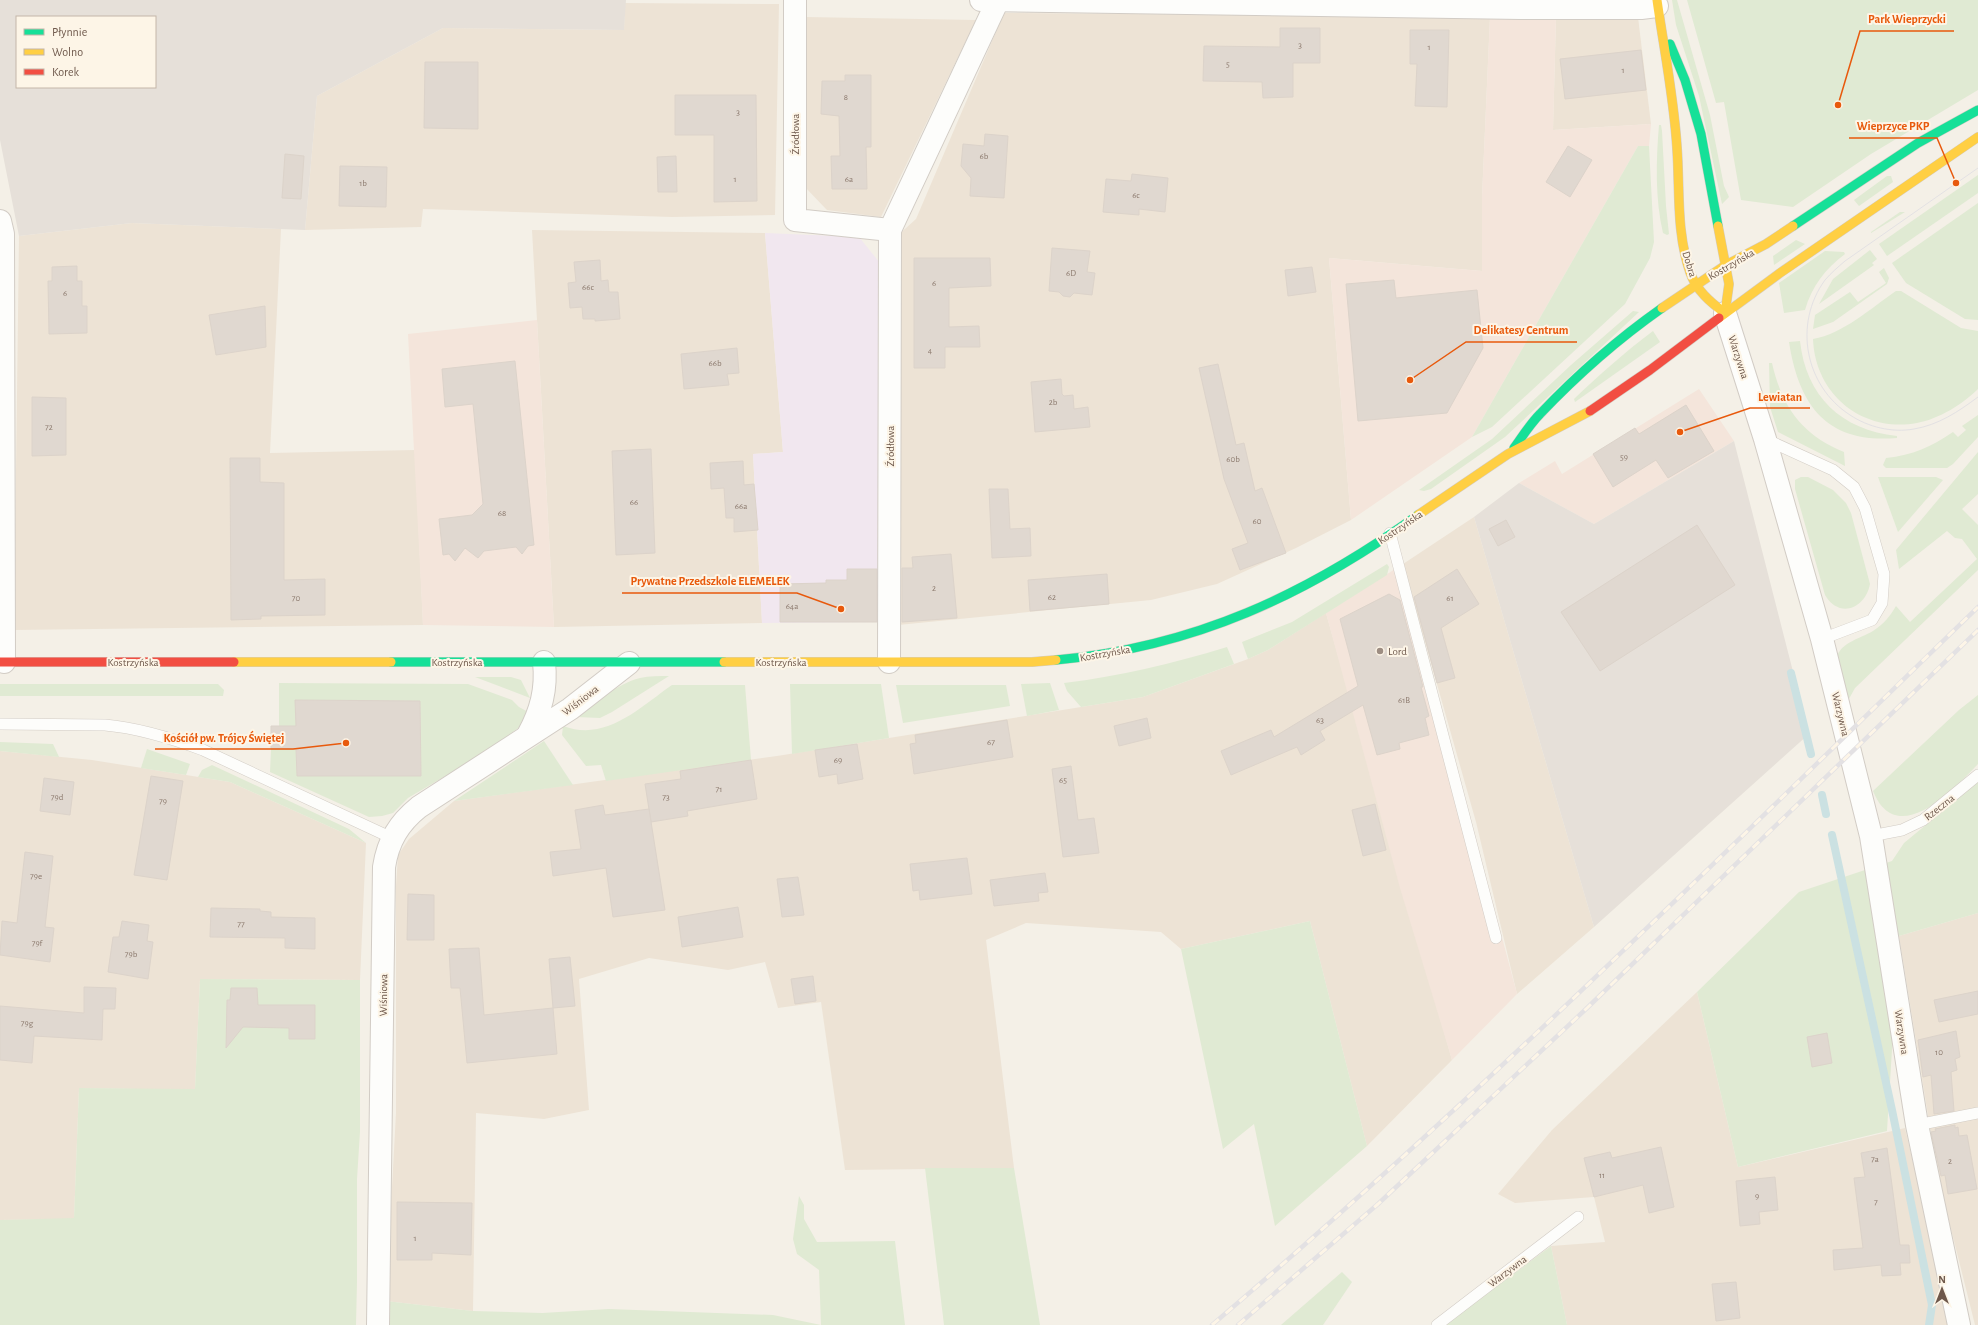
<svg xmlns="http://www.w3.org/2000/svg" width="1978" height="1325" font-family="'Alegreya Sans',sans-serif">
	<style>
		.residential { fill: #ede3d5 }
		.commercial { fill: #f4e5db }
		.industrial { fill: #e6e0d9; fill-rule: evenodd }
		.education { fill: #f1e7ef }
		.green { fill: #e0ead3 }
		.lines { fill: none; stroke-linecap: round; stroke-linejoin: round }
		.stream { stroke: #cbe1e2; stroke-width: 8 }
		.building { fill: #e0d8d0; stroke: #dcd3ca }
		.lane-casing { stroke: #d2ccc5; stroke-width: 12 }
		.street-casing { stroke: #d2ccc5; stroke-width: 24 }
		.fast-casing { stroke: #d3ccc4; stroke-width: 10 }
		.slow-casing { stroke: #d3ccc4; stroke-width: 10 }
		.jam-casing { stroke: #d3ccc4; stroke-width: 10 }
		.lane { stroke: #fdfdfb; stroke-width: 11 }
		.street { stroke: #fdfdfb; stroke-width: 22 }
		.fast { stroke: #16e098; stroke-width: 9 }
		.slow { stroke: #ffcf43; stroke-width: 9 }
		.jam { stroke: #f24e42; stroke-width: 9 }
		.tram { stroke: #e3e1e3; stroke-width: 1 }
		.rail-casing { stroke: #e3e1e3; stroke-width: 4.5 }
		.rail { stroke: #fdf5e7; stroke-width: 3; stroke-dasharray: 9; stroke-linecap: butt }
		.poi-dot { fill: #9d8d82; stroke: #fdf5e7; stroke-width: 1.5 }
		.labels { text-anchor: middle; stroke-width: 4; stroke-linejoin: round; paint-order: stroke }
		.number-label { font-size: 9px; fill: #8c7a6e }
		.street-label { font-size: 11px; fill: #6e584b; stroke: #fdf5e7 }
		.poi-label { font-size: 11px; fill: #6e584b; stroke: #fdf5e7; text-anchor: start }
		.leader { fill: none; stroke: #e8590c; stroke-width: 1.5 }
		.callout-dot { fill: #e8590c; stroke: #fdf5e7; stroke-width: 1.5 }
		.callout-label { font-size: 12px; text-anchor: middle; font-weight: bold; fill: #e8590c; stroke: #fdf5e7; stroke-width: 4; stroke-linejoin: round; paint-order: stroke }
	</style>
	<rect width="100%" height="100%" fill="#f4f0e7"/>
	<g class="residential">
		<path d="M625 3 779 4 775 215 672 217 423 209 421 227 305 230 317 96 443 28 624 30Z"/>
		<path d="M1004 13 1490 17 1482 197V271L1329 258 1351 520 1296 548 1217 584 1151 600 898 625 896 237 916 219Z"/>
		<path d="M806 17 976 20 881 217 827 210 804 186Z"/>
		<path d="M1556 17H1638L1651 124 1553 130Z"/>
		<path d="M132 223 281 229 270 453 415 450 423 625 14 630 19 236Z"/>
		<path d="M532 230 765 233 783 452 753 454 762 623 554 627Z"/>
		<path d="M1474 517 1594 927 1517 994 1476 822 1403 564Z"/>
		<path d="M1326 613 1452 1060 1367 1146 1310 921 1181 949 1161 932 1026 923 986 940 1014 1168 845 1170 821 1002 778 1008 765 962 728 970 649 958 579 979 589 1110 544 1119 476 1113 473 1311 386 1301 396 1113V886L398 855 409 839 454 801 777 756 1143 697 1248 659 1268 650Z"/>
		<path d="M0 751 92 760 230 782 366 843 360 980 200 979 195 1090 79 1088 74 1219 0 1220Z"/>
		<path d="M1978 913V1325H1975L1938 1177 1899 936Z"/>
		<path d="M1697 992 1738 1167 1905 1128 1951 1325H1567L1551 1246 1605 1242 1594 1197 1515 1203 1498 1194 1552 1130Z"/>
	</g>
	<g class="commercial">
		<path d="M1490 17H1556L1553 130 1651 124 1649 146H1638L1472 437 1351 520 1329 258 1482 271V197Z"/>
		<path d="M537 320 554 627 423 625 408 334Z"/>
		<path d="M1699 389 1734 441 1594 524 1519 483 1555 461 1562 474Z"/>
		<path d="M1403 564 1517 994 1452 1060 1400 888 1326 613Z"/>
	</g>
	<g class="industrial">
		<path d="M0 0H626L624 30 443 28 317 96 305 230 132 223 19 236 0 140ZM17 17H155V87H17Z"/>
		<path d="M1734 441 1809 734 1594 927 1474 517 1519 483 1594 524Z"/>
	</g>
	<path class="education" d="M765 233 859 237 880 263 882 622 762 623 753 454 783 452Z"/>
	<g class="green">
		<path d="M1672 0H1677L1710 115 1724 186 1729 197 1722 204 1699 96 1676 25Z"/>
		<path d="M1687 0H1978V90L1871 154 1793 207 1741 200 1724 102 1716 103Z"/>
		<path d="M1659 125H1661L1662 131 1666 206 1669 234 1667 235 1663 233C1655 199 1656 160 1659 125Z"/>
		<path d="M1638 146H1649L1654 242 1650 258 1625 304 1492 427 1472 437Z"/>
		<path d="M1978 175V193L1887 256 1879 244Z"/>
		<path d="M1887 176H1891L1893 182 1859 206 1854 200Z"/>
		<path d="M1978 203V320L1965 319 1906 283 1892 263Z"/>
		<path d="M1900 212H1905L1871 233V232Z"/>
		<path d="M1796 240 1805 244 1774 265 1773 256Z"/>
		<path d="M1870 250 1877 259 1872 263 1874 265 1819 304 1833 279Z"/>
		<path d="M1825 251 1844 252 1845 254C1825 269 1812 286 1805 310L1784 313 1779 283Z"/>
		<path d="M1884 268 1889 278 1887 284 1833 322 1813 329 1815 315 1850 292 1858 302 1886 283 1879 272Z"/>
		<path d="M1896 291H1901L1961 328 1978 331V389C1963 404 1939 419 1917 423 1862 433 1815 394 1813 339 1843 334 1871 308 1896 291Z"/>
		<path d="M1633 311 1639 312 1505 437 1431 489 1424 491 1419 490 1492 439 1571 365Z"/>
		<path d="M1653 331 1660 342 1575 402 1574 399C1599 375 1625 352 1653 331Z"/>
		<path d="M1800 341C1806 396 1841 430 1897 436V438C1827 444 1799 406 1789 342Z"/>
		<path d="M1769 363H1772C1782 407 1802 435 1844 452L1845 466 1778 432 1770 407Z"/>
		<path d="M1978 415V437L1953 464 1947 468H1886L1883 465 1886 458C1913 455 1931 447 1953 432L1958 437 1966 430 1962 426Z"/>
		<path d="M1978 452V494L1962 509 1978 525V570L1855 688 1845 706C1842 692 1836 677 1836 663 1836 643 1860 639 1873 631 1884 624 1890 616 1896 606L1910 622 1977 559 1962 539 1955 538 1947 531 1899 569 1896 550Z"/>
		<path d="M1801 477H1808L1833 490 1846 503 1851 513 1870 584C1865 609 1839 619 1825 595L1795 489V480Z"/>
		<path d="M1878 477H1936L1943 480 1898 532Z"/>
		<path d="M1387 564 1389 567 1387 575 1268 650 1248 659 1242 642 1292 622Z"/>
		<path d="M1227 647 1234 664 1143 697 1081 707 1067 691 1064 683C1121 676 1171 664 1227 647Z"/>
		<path d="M669 676 612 712 600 718 576 717C596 703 616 684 640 678 649 676 660 676 669 676Z"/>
		<path d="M475 677H511L521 680 530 698Z"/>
		<path d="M279 683 468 684 512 700 519 707 530 713 526 722 488 751 408 798 393 813 382 816 369 817 270 772 271 749H296L297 776H421L420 701 296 700V726H279Z"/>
		<path d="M1050 683 1059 710 1027 716 1021 684Z"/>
		<path d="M0 684H218L224 690 223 696H0Z"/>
		<path d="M790 684H881L889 738 792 754Z"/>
		<path d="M672 685H745L751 760 606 781 601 765 586 766 562 735 563 726C606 742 639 708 672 685Z"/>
		<path d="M896 685H1006L1010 706 903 723Z"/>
		<path d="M1978 695V764C1953 790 1897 850 1873 791L1959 710Z"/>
		<path d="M544 741 573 785 454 801Z"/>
		<path d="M0 742 53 744 59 757 0 751Z"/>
		<path d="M147 749 190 764 186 775 141 768Z"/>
		<path d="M212 765 349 829 366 843 230 782 198 777 202 770Z"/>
		<path d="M1978 782V913L1899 936 1887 1131 1738 1167 1697 992 1799 892 1892 861 1904 843Z"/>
		<path d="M1310 921 1367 1146 1275 1226 1254 1124 1223 1149 1181 949Z"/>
		<path d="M200 979 360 980V1132L357 1179V1282L356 1325H0V1220L74 1218 79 1088 195 1089Z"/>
		<path d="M1014 1168 1040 1325H944L925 1168Z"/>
		<path d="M799 1196 804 1205V1219L817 1242 895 1241 905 1325H387L386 1301 473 1311 542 1313 609 1309 773 1315 821 1325 819 1270 797 1254 793 1239Z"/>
		<path d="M1551 1246 1567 1325H1445Z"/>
		<path d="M1342 1272 1352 1282 1323 1325H1281Z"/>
	</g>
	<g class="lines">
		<g class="stream">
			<path d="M1791 673 1811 754"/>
			<path d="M1822 795 1826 814"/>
			<path d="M1832 835 1892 1110 1932 1305 1929 1325"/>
		</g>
	</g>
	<g class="building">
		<path d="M1280 28H1320V63H1293V97L1263 98 1262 82 1203 81 1204 46 1280 47Z"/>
		<path d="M1410 30H1449L1447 107 1415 106 1417 64H1410Z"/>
		<path d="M1641 50 1646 90 1565 99 1560 59Z"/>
		<path d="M425 62H478V129L424 128Z"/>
		<path d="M845 75H871V147H866L867 189H832L831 156H840L839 116 821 114 822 81H845Z"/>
		<path d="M675 95H756L757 201 714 202V135H675Z"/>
		<path d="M985 134 1008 136 1004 198 970 196 971 178 961 166 963 144 984 146Z"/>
		<path d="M1568 146 1592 160 1570 197 1546 182Z"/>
		<path d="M285 154 304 156 301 199 282 198Z"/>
		<path d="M676 156 677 192H658L657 157Z"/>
		<path d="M340 166 387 167 386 207 339 206Z"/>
		<path d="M1132 174 1168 178 1165 212 1139 209V215L1103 212 1106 179 1131 181Z"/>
		<path d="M1052 248 1090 251 1087 272 1095 273 1092 295 1074 293 1070 297 1063 296 1059 292 1049 291Z"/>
		<path d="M914 258H990L991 286 949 288V327L979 326 980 347H945V368H914Z"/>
		<path d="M600 260 601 281 608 280 609 292H618L620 319 595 321V319H583L582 307 570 308 568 283 576 282 574 262Z"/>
		<path d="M77 266V281H82V306H87V333L49 334 48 281H52V267Z"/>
		<path d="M1312 267 1316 292 1288 296 1285 270Z"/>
		<path d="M1394 280 1396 298 1477 290 1483 348 1447 413 1358 421 1346 284Z"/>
		<path d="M265 306 266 347 216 355 209 315Z"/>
		<path d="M737 348 739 373 727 374 729 385 684 389 681 354Z"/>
		<path d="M515 361 534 545 528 546 522 554 516 547 484 551 478 558 465 548 455 561 449 554 443 555 439 519 472 515 483 504 473 404 445 407 442 369Z"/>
		<path d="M1218 364 1236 445 1244 443 1255 491 1262 488 1286 553 1240 570 1232 549 1248 543 1224 479 1199 368Z"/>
		<path d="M1061 379 1062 394 1064 396 1073 395 1074 409 1088 407 1090 427 1035 432 1031 382Z"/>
		<path d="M32 397 66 398V455L32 456Z"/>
		<path d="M1686 405 1714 451 1668 478 1656 460 1613 487 1593 454 1635 428 1639 434Z"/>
		<path d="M651 449 655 553 616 555 612 451Z"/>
		<path d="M230 458H260V482L284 483V580L325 579V615L261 616V619L231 620Z"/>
		<path d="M743 461 744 485 754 484 758 530 734 532V518H726L724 488 711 489 710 463Z"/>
		<path d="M989 489H1008L1010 529 1030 528 1031 556 992 558Z"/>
		<path d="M1506 520 1515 537 1498 546 1489 529Z"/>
		<path d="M1697 525 1735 585 1600 671 1561 612Z"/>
		<path d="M951 554 957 618 902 622V568H913L912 557Z"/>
		<path d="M847 569H877V622H780V584L826 583V580H847Z"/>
		<path d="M1457 569 1479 604 1441 628 1455 678 1437 683 1414 597Z"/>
		<path d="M1107 574 1109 604 1030 611 1028 580Z"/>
		<path d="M1389 594 1400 600 1423 687H1421L1429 716 1425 718 1429 735 1399 743 1400 749 1377 755 1363 705 1320 731 1325 740 1301 755 1297 747 1231 775 1221 751 1271 730 1274 737 1358 686 1340 619Z"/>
		<path d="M295 700 420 701 421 776H297L296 749H271V726H296Z"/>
		<path d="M1147 718 1151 738 1119 746 1114 726Z"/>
		<path d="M1007 720 1013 757 914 774 910 744 916 743 915 735Z"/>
		<path d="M857 744 863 779 838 784 837 774 819 777 815 750Z"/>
		<path d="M751 760 757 799 687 811 688 816 651 822 645 784 681 779 680 771Z"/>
		<path d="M1071 766 1078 820 1094 818 1099 853 1063 857 1052 769Z"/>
		<path d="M151 776 183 781 167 880 134 875Z"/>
		<path d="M44 778 74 782 70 815 40 811Z"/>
		<path d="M1375 804 1386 850 1363 856 1352 810Z"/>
		<path d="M603 805 605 815 649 809 665 910 613 917 606 868 553 876 550 852 581 849 575 810Z"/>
		<path d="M25 852 53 856 45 927 54 928 50 962 0 955 2 921 17 923Z"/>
		<path d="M967 858 972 894 920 900 919 890 913 891 910 864Z"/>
		<path d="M1045 873 1048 892 1038 893 1039 901 994 906 990 880Z"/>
		<path d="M798 877 804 915 782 917 777 879Z"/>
		<path d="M408 894 434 895V940H407Z"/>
		<path d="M738 907 743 937 682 947 678 917Z"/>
		<path d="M211 908 260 909V911L271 912V917L315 918V949L285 948V938L210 937Z"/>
		<path d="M122 921 149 925 147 941 153 942 148 979 108 972 113 937H119Z"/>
		<path d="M479 948 484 1015 553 1008 557 1054 467 1063 460 988H451L449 949Z"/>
		<path d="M570 957 575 1006 553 1008 549 959Z"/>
		<path d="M813 976 816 1001 795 1004 791 979Z"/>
		<path d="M84 987 116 988 115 1009H103L102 1040 34 1036 32 1063 0 1060V1006L84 1013Z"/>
		<path d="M231 988H257L258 1005H315V1039H289V1028L243 1027 226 1048 227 1000H230Z"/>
		<path d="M1978 991V1014L1939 1022 1934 1000Z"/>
		<path d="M1956 1031 1960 1057 1955 1059 1957 1070 1951 1072 1954 1111 1934 1114 1931 1075 1923 1077 1918 1040Z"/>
		<path d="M1827 1033 1832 1063 1812 1067 1807 1037Z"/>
		<path d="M1955 1125V1128L1958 1127 1959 1136 1967 1135 1977 1189 1948 1194 1945 1175 1941 1176 1931 1132 1936 1131 1935 1129Z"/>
		<path d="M1661 1147 1674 1207 1649 1213 1643 1185 1594 1197 1584 1158 1610 1152 1612 1158Z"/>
		<path d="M1887 1148 1900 1245H1909L1910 1263H1900L1901 1275 1882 1276 1881 1265 1834 1270 1833 1250 1863 1248 1854 1178 1865 1177 1861 1153Z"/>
		<path d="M1775 1177 1778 1210 1759 1212 1760 1224 1740 1226 1736 1181Z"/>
		<path d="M397 1202 472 1203 471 1255 432 1253V1260H397Z"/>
		<path d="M1736 1282 1740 1318 1716 1321 1712 1284Z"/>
	</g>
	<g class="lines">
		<g class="lane-casing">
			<g id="lane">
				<path d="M1765 439 1833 470 1854 487 1865 508 1884 574 1882 603 1872 620 1822 639"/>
				<path d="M1390 533 1496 938"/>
				<path d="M0 724 105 725C139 728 171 738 203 750L392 838"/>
				<path d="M1871 836 1902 830 1923 820 1978 775"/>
				<path d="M1917 1125 1978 1113"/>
				<path d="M1437 1325 1578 1217"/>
			</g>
		</g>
		<g class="street-casing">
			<g id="street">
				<path d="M795 0V220L890 230"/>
				<path d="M981 0 1521 8H1641L1657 6"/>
				<path d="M0 221 3 234 4 662"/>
				<path d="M1725 313 1765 439 1822 639 1871 836 1917 1125 1959 1325"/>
				<path d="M889 662 890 230 998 0"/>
				<path d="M528 735C541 711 547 689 544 662"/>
				<path d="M378 1325 384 867C388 841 399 823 419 807L570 709 629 663"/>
			</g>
		</g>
		<g class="fast-casing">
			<g id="fast">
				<path d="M1670 44 1685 80 1701 134 1718 226"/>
				<path d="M1793 226 1918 143 1978 110"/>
				<path d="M1514 448C1522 437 1530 424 1540 414 1577 375 1618 339 1662 308"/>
				<path d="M1056 660C1195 647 1306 595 1418 515"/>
				<path d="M391 662H724"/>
			</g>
		</g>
		<g class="slow-casing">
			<g id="slow">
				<path d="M1657 0C1664 49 1674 98 1677 148 1680 189 1676 232 1690 272 1696 290 1710 302 1725 313"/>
				<path d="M1718 226 1729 284 1725 313"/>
				<path d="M1662 308 1726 265 1766 244 1793 226"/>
				<path d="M1719 318 1780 273 1978 137"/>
				<path d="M1418 515 1508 454 1590 411"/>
				<path d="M234 662H391"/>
				<path d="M724 662H1032L1056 660"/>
			</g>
		</g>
		<g class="jam-casing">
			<g id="jam">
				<path d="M1590 411 1650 370 1719 318"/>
				<path d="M0 662H234"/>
			</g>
		</g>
		<use href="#lane" class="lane"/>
		<use href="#street" class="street"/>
		<use href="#fast" class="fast"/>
		<use href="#slow" class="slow"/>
		<use href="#jam" class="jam"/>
		<path class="tram" d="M1978 168 1845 261C1838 267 1831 273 1825 280 1793 324 1805 386 1850 415 1868 427 1892 433 1914 429 1938 425 1958 412 1978 397"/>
		<g class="rail-casing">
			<g id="rail">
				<path d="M1212 1325C1479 1098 1727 850 1978 607"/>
				<path d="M1238 1325 1378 1204 1586 1009 1978 630"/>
			</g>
		</g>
		<use href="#rail" class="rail"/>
	</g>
	<circle class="poi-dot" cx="1380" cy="651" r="4"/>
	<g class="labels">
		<g class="number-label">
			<text x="1300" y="48">3</text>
			<text x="1429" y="50">1</text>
			<text x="1228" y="67">5</text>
			<text x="1623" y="73">1</text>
			<text x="846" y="100">8</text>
			<text x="738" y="115">3</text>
			<text x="984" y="159">6b</text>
			<text x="735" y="182">1</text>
			<text x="849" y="182">6a</text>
			<text x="363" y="186">1b</text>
			<text x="1136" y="198">6c</text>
			<text x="1071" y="276">6D</text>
			<text x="934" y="286">6</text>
			<text x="588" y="290">66c</text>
			<text x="65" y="296">6</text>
			<text x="930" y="353">4</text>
			<text x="715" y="366">66b</text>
			<text x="1053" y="405">2b</text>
			<text x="49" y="430">72</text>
			<text x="1624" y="460">59</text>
			<text x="1233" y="462">60b</text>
			<text x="634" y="505">66</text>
			<text x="741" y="509">66a</text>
			<text x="502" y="516">68</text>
			<text x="1257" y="524">60</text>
			<text x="934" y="591">2</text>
			<text x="1052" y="600">62</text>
			<text x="296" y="601">70</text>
			<text x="1450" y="601">61</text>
			<text x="792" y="609">64a</text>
			<text x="1404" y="703">61B</text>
			<text x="1320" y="723">63</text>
			<text x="991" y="745">67</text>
			<text x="838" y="763">69</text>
			<text x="1063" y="783">65</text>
			<text x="719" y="792">71</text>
			<text x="57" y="800">79d</text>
			<text x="666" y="800">73</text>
			<text x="163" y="804">79</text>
			<text x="36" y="879">79e</text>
			<text x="241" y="927">77</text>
			<text x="37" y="946">79f</text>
			<text x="131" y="957">79b</text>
			<text x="27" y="1026">79g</text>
			<text x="1939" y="1055">10</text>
			<text x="1875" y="1162">7a</text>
			<text x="1950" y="1164">2</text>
			<text x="1602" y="1178">11</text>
			<text x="1757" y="1199">9</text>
			<text x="1876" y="1205">7</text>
			<text x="415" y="1241">1</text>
		</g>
		<g class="street-label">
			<text transform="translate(795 134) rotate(-90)" y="4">Źródłowa</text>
			<text transform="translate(1690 264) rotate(73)" y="4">Dobra</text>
			<text transform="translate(1731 264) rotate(-30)" y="4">Kostrzyńska</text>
			<text transform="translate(1739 357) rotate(72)" y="4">Warzywna</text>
			<text transform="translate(890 446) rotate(-90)" y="4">Źródłowa</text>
			<text transform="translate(1400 527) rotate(-34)" y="4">Kostrzyńska</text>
			<text transform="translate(1105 653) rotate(-10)" y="4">Kostrzyńska</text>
			<text x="133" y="666">Kostrzyńska</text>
			<text x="457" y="666">Kostrzyńska</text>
			<text x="781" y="666">Kostrzyńska</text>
			<text transform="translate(580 700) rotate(-37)" y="4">Wiśniowa</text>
			<text transform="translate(1841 714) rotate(76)" y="4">Warzywna</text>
			<text transform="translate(1939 807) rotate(-38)" y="4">Rzeczna</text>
			<text transform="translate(383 995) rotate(-89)" y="4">Wiśniowa</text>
			<text transform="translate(1902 1032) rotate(81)" y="4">Warzywna</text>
			<text transform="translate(1507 1271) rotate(-37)" y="4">Warzywna</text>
		</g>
		<g class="poi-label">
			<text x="1388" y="655">Lord</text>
		</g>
	</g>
	<path class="leader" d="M1838 105L1860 31H1954M1956 183L1937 138H1849M1410 380L1466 342H1577M1680 432L1750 408H1810M841 609L797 593H622M346 743L293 749H155"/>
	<g class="callout-dot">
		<circle cx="1838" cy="105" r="4"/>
		<circle cx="1956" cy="183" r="4"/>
		<circle cx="1410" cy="380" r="4"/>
		<circle cx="1680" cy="432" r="4"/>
		<circle cx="841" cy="609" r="4"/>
		<circle cx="346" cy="743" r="4"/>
	</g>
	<g class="callout-label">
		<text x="1907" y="23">Park Wieprzycki</text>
		<text x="1893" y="130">Wieprzyce PKP</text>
		<text x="1521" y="334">Delikatesy Centrum</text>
		<text x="1780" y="401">Lewiatan</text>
		<text x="710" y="585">Prywatne Przedszkole ELEMELEK</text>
		<text x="224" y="742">Kościół pw. Trójcy Świętej</text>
	</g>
	<rect x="16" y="16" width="140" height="72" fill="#fdf5e7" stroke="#c4b6a9"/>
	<rect x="24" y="29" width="20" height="6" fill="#16e098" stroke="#c4b6a9"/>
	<text x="52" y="36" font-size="12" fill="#6e584b">Płynnie</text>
	<rect x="24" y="49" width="20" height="6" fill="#ffcf43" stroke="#c4b6a9"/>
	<text x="52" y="56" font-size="12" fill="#6e584b">Wolno</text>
	<rect x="24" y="69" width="20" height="6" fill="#f24e42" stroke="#c4b6a9"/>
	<text x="52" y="76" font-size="12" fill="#6e584b">Korek</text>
	<g transform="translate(1942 1289)" stroke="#fdf5e7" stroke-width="3" paint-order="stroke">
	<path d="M0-3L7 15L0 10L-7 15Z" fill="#6e584b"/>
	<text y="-6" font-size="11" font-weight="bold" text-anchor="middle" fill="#6e584b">N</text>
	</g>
</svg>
